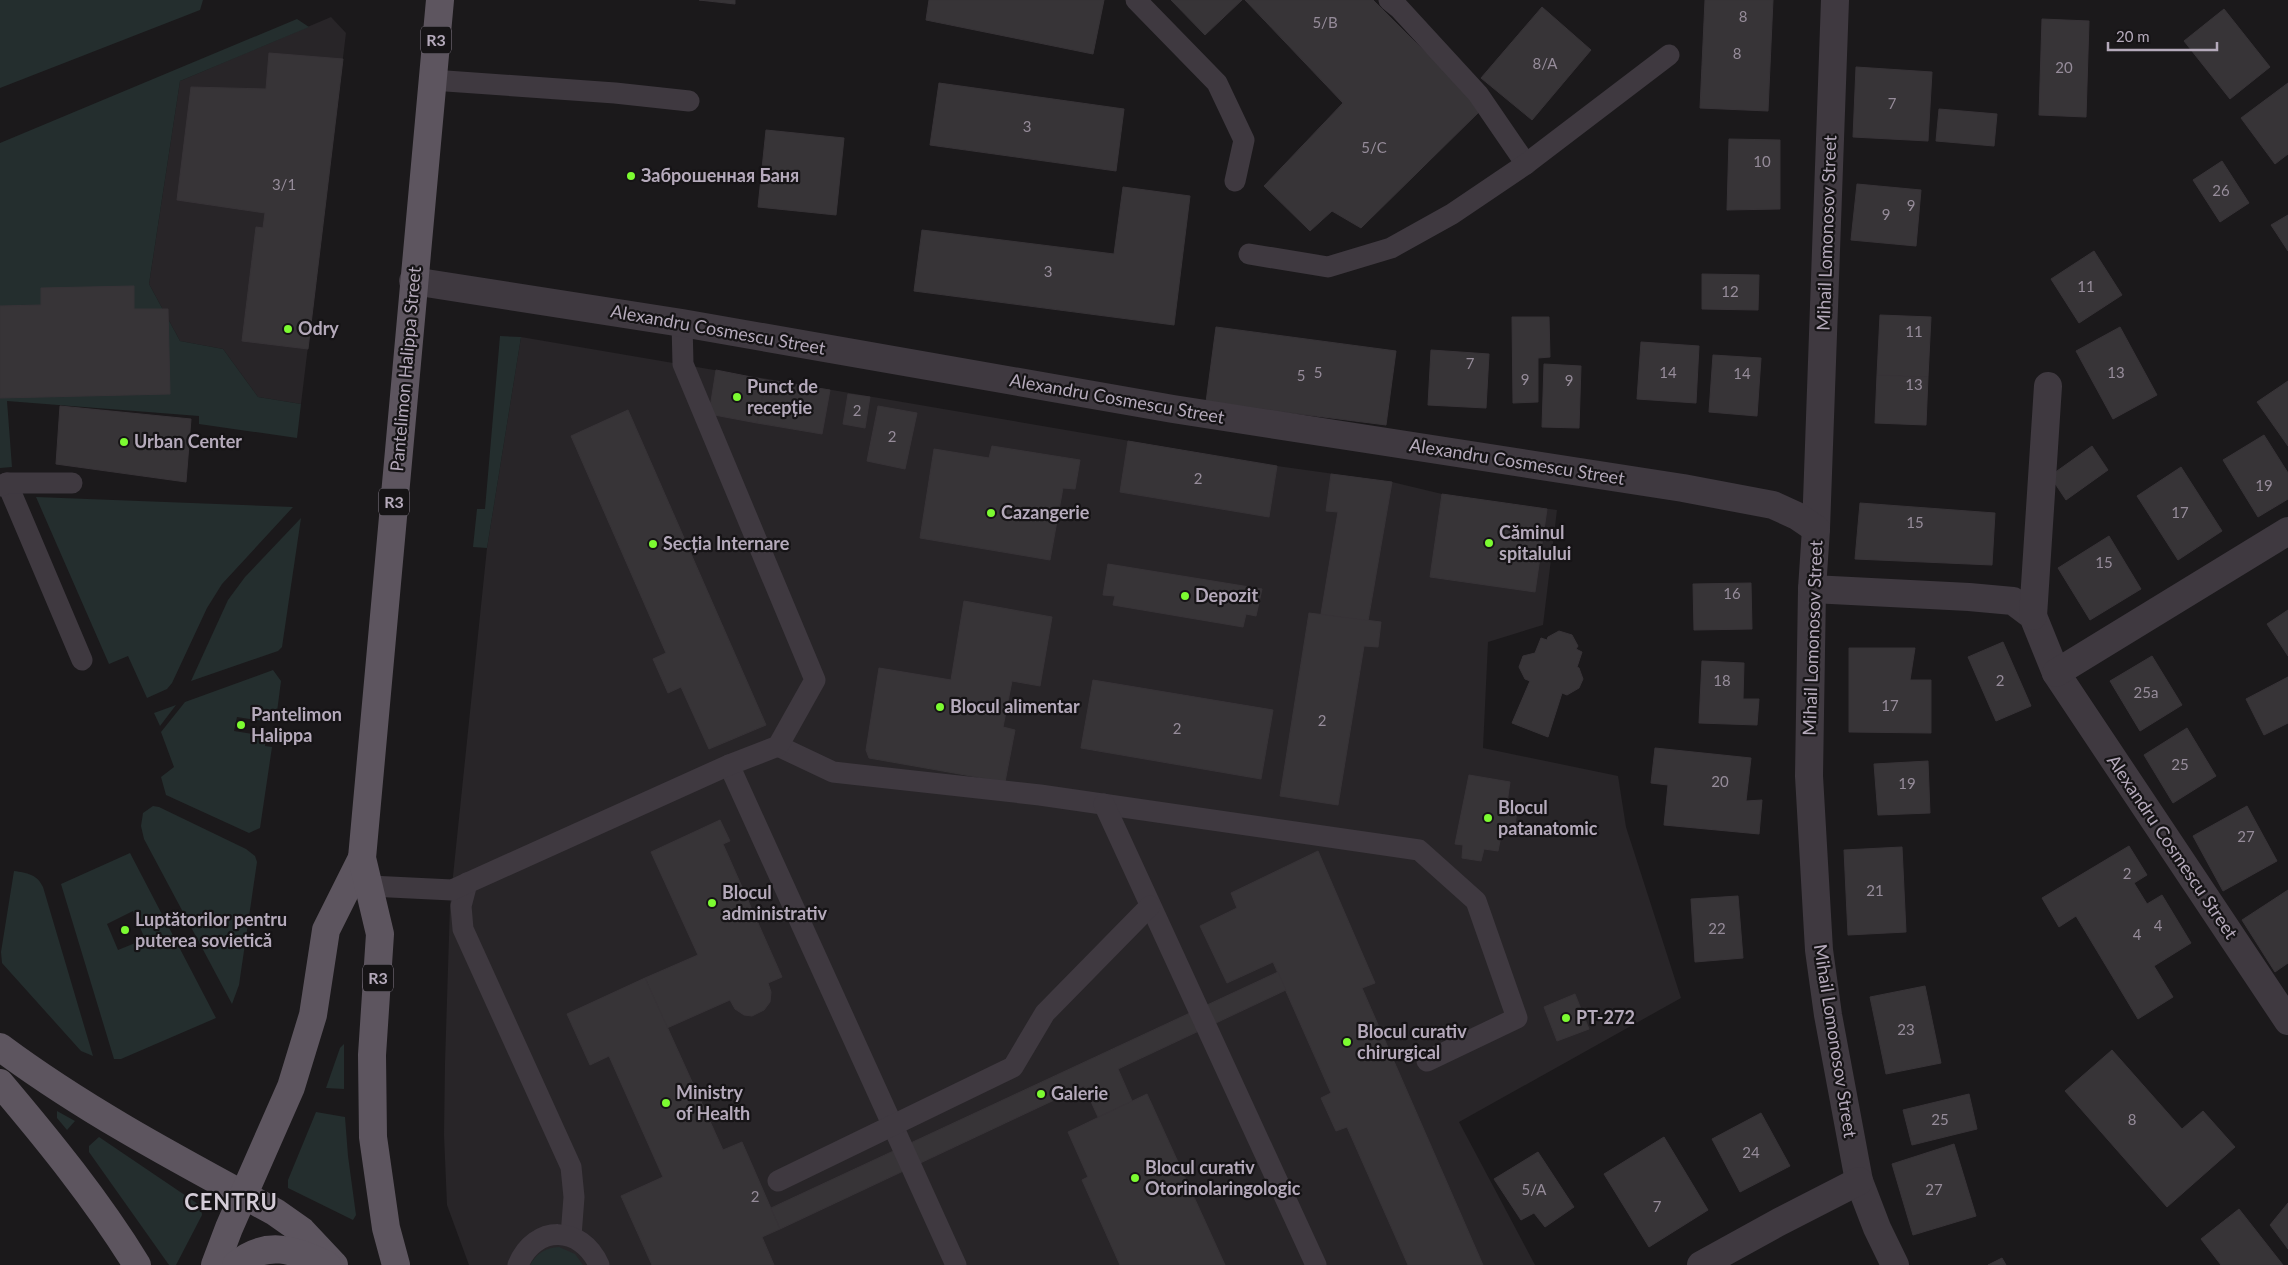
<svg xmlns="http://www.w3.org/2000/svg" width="2288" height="1265" font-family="Lato,sans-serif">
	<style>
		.built { fill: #282528 }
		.green { fill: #242e2e; fill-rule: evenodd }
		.building { fill: #373437; stroke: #373337 }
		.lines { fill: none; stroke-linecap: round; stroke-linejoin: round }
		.lane { stroke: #3f3940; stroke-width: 21 }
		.street { stroke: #3f3940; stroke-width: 28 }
		.primary { stroke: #5d555f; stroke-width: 28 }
		.poi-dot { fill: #7cfb31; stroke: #161416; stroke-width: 2 }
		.labels { text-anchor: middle; stroke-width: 4.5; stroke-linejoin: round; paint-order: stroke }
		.number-label { font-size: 15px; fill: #968c9a }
		.shield { fill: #161416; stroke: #857d8a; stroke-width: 1 }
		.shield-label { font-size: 16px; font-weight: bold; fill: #b5aabb }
		.poi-label { font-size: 18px; font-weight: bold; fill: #b5aabb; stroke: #161416; text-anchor: start }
		.street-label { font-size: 18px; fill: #b5aabb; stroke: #161416 }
		.district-label { font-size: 22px; font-weight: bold; letter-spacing: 1px; fill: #d4ccd7; stroke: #161416 }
	</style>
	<rect width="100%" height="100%" fill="#1b191b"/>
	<g class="built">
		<path d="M331 17 346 33 301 404 258 397 223 349 180 341 149 284 180 81Z"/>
		<path d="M521 337 1277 466 1392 482 1442 494 1557 510 1543 625 1488 642 1483 748 1618 776 1626 827 1681 998 1459 1122 1535 1265H469L447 1205 444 1135 445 1063 450 905 487 548Z"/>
	</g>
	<g class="green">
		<path d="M0 0H203L200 10 0 88Z"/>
		<path d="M297 19 309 27 180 81 149 284 180 341 223 349 258 397 301 404 297 438 199 424V416L7 401 12 467 0 468V143Z"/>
		<path d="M500 336 521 337 487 548 473 547 477 509H485Z"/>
		<path d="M36 497 293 507 222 584 207 608 172 683 167 689 147 698 128 656 109 664Z"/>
		<path d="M301 518 282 647 278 651 191 681 228 600 245 577Z"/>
		<path d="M273 670 281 681 277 712H270L269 717 263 716V721L237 717 234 731 260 735V740L265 741V746L272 747 260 828 249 833 166 795 161 777 174 767 161 732 185 702Z"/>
		<path d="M176 705 160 726 154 713Z"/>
		<path d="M153 806 159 807 246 849 255 856 257 862 239 985 232 1004 144 839 141 826 143 813Z"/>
		<path d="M130 853 216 1018 121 1059H114L61 884ZM133 911 145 939 118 950 107 924Z"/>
		<path d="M14 871C27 873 37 874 43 887L93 1056 81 1051 2 963 1 952Z"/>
		<path d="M344 1044V1089L326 1088 340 1048Z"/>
		<path d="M57 1111 75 1121 67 1130 57 1118Z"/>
		<path d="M316 1112 345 1117 348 1156 356 1215 353 1220 288 1188V1180Z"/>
		<path d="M99 1137 201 1206 202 1215 176 1265H169L89 1152V1146Z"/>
		<path d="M559 1247 575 1254 583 1265H530C537 1253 545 1248 559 1247Z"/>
	</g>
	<g class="building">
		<path d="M699 0H735V4Z"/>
		<path d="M929 0H1104L1093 54 926 20Z"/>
		<path d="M1171 0H1242L1205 35Z"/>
		<path d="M1245 0H1373L1482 109 1361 228 1332 211 1310 231 1264 186 1343 103Z"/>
		<path d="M1705 0H1773L1768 111 1700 108Z"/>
		<path d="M1542 7 1591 50 1532 120 1481 78Z"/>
		<path d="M2224 9 2270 67 2230 99 2184 41Z"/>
		<path d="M2042 19 2089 21 2086 117 2039 115Z"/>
		<path d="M269 53 343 59 308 349 242 341 256 227 263 228 265 213 177 200 191 87 266 89Z"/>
		<path d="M1856 67 1932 72 1928 141 1853 137Z"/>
		<path d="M939 83 1124 109 1116 171 930 145Z"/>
		<path d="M2288 83V154L2275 164 2241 118Z"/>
		<path d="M1939 109 1997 114 1994 146 1936 141Z"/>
		<path d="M766 130 844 138 836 215 758 207Z"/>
		<path d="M1729 139 1780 140V209L1727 210Z"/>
		<path d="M2222 161 2249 203 2220 222 2193 180Z"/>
		<path d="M1857 184 1921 190 1916 246 1851 240Z"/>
		<path d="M1123 187 1190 196 1174 325 914 291 922 230 1114 254Z"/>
		<path d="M2288 215V251L2271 225Z"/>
		<path d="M2094 251 2122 295 2079 323 2051 279Z"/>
		<path d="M1702 274 1759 275 1758 310 1702 309Z"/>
		<path d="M134 286V309H168L170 394 0 398V306L41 305V288Z"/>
		<path d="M1880 315 1931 317 1928 377 1877 375Z"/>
		<path d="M1512 317H1549L1550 357 1538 358V402L1513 403Z"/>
		<path d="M1216 327 1396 351 1386 425 1206 402Z"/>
		<path d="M2120 327 2157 395 2113 419 2076 351Z"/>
		<path d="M1641 342 1699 346 1696 403 1637 399Z"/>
		<path d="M1431 350 1489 354 1486 408 1428 405Z"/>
		<path d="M1713 355 1761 358 1757 416 1709 412Z"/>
		<path d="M1544 364 1581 366 1579 428 1542 427Z"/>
		<path d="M716 370 766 380 757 423 709 414Z"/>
		<path d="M1877 375 1928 377 1926 425 1875 423Z"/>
		<path d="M766 380 830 390 822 434 757 423Z"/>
		<path d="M2288 381V446L2257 402Z"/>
		<path d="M848 394 870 397 865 428 843 424Z"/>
		<path d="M60 406 191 419 186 482 56 464Z"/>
		<path d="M878 406 917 413 905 469 867 461Z"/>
		<path d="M628 410 766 725 709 749 681 687 668 693 653 659 666 653 571 436Z"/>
		<path d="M2264 435 2288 473V499L2258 517 2223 460Z"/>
		<path d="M1128 441 1277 466 1269 517 1120 492Z"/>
		<path d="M992 446 1080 460 1075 489 1063 488 1050 560 920 538 934 449 989 458Z"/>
		<path d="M2092 446 2108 470 2066 500 2050 476Z"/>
		<path d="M2181 467 2222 531 2178 560 2137 496Z"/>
		<path d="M1331 474 1392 482 1368 621 1321 614 1338 512 1326 511Z"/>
		<path d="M1442 494 1547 509 1535 592 1430 577Z"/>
		<path d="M1860 503 1995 513 1992 565 1855 559Z"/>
		<path d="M2109 536 2141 589 2090 620 2058 568Z"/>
		<path d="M1108 564 1262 589 1256 616 1246 614 1243 627 1113 605 1115 596 1103 595Z"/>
		<path d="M1751 583 1752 629 1694 630 1693 584Z"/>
		<path d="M964 601 1052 617 1040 686 1012 681 1003 727 1015 730 1005 782 869 758 866 750 879 668 951 680Z"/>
		<path d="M2288 610V656L2267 624Z"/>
		<path d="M1309 613 1381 622 1378 647 1364 646 1338 805 1280 796Z"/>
		<path d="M1559 631 1572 635 1578 646 1576 649 1582 652 1577 667 1579 668 1583 679 1579 688 1567 695 1562 693 1548 737 1512 723 1530 681 1525 679 1519 667 1523 656 1535 653 1541 638 1547 640 1548 637Z"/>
		<path d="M2003 642 2031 706 1996 721 1968 657Z"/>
		<path d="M1849 648H1915L1910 680H1931V733L1849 732Z"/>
		<path d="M2152 656 2182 705 2140 731 2110 681Z"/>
		<path d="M1702 661 1744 663 1743 699H1759L1757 725 1699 723Z"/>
		<path d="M2288 677V723L2264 735 2246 699Z"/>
		<path d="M1093 680 1273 710 1261 779 1081 748Z"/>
		<path d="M2187 728 2216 776 2173 803 2144 755Z"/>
		<path d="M1655 748 1751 758 1746 801 1762 800 1759 834 1664 825 1668 785 1651 783Z"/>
		<path d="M1928 761 1930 813 1878 815 1874 764Z"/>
		<path d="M1469 775 1510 782 1507 803 1518 805 1514 831H1502L1498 851 1484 849 1481 861 1462 858 1463 845 1455 844Z"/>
		<path d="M2247 806 2277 861 2223 891 2193 836Z"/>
		<path d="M720 820 730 841 723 844 782 977 768 983 771 992 770 1002 764 1010 752 1016 744 1015 735 1009 730 1000 667 1028 645 978 698 955 651 852Z"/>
		<path d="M2129 846 2147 875 2134 883 2147 904 2162 895 2191 943 2154 966 2173 997 2138 1019 2076 916 2059 927 2042 898Z"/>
		<path d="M1902 847 1906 932 1848 935 1844 850Z"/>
		<path d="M1318 851 1375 983 1362 988 1483 1265H1408L1347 1127 1336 1131 1321 1098 1331 1093 1273 962 1227 983 1200 926 1237 908 1231 893Z"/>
		<path d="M2288 890V963L2275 972 2242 920Z"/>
		<path d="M1738 896 1743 958 1695 962 1691 899Z"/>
		<path d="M1278 972 1286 990 1118 1069 1132 1101 1098 1117 1084 1086 780 1229 771 1208Z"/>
		<path d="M645 978 723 1150 742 1142 780 1229 762 1237 774 1265H652L621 1196 663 1177 609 1056 590 1065 567 1014Z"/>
		<path d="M1925 986 1941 1063 1886 1074 1870 997Z"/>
		<path d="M1575 994 1589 1029 1557 1041 1544 1007Z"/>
		<path d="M2112 1050 2182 1129 2203 1111 2235 1147 2167 1207 2065 1091Z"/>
		<path d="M1147 1094 1225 1265H1120L1082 1180 1088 1177 1068 1132Z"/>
		<path d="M1969 1094 1977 1129 1912 1145 1903 1110Z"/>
		<path d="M1761 1113 1790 1166 1740 1192 1712 1139Z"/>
		<path d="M1664 1137 1708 1210 1649 1247 1604 1174Z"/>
		<path d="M1954 1144 1976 1216 1913 1235 1892 1164Z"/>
		<path d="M1538 1152 1574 1207 1545 1227 1534 1213 1521 1220 1494 1179Z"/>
		<path d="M2288 1203V1249L2270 1225Z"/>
		<path d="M2239 1209 2283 1265H2221L2201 1239Z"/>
		<path d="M2002 1258 2006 1265H1988Z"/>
	</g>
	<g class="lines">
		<g class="lane">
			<path d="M1136 0 1217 83 1244 140 1235 181"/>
			<path d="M1389 0 1399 8 1478 94 1526 164"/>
			<path d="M432 80 615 93 689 101"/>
			<path d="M1249 254 1328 267 1391 248 1452 214 1526 164 1669 55"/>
			<path d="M7 483 82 660"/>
			<path d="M0 486 7 483H72"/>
			<path d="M778 746 833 772 1040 795 1419 850 1476 901 1517 1018 1427 1061"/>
			<path d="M729 765 956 1265"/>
			<path d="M1104 804 1316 1265"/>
			<path d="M467 883 461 906 463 929 571 1167 574 1197 571 1236"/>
			<path d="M370 886 452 890 729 765 778 746 815 680 683 364 682 323"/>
			<path d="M778 1181 1013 1067 1045 1013 1150 906"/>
			<path d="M518 1265C535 1224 581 1225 599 1265"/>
		</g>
		<g class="street">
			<path d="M1835 0 1816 529 1812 589 1809 776 1819 950 1828 1015 1859 1181 1877 1228 1895 1265"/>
			<path d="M413 281 682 323 1173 409 1683 488 1773 505 1797 516 1816 529"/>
			<path d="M1812 589 1969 597 2013 601 2033 616 2056 673 2288 1021"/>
			<path d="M2033 616 2048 386"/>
			<path d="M2056 673 2288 531"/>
			<path d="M1701 1265 1779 1222 1859 1181"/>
		</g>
		<g class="primary">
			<path d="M0 1047C86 1111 181 1161 275 1212L302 1231 334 1265"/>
			<path d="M0 1083C49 1141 97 1200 137 1265"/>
			<path d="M215 1265 229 1228 291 1087 313 1015 326 930 362 858"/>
			<path d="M236 1265C267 1239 294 1250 327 1265"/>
			<path d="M396 1265 386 1228 373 1137 372 1055 380 934 362 858 440 0"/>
		</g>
	</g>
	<g class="poi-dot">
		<circle cx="631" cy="176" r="5"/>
		<circle cx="288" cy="329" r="5"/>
		<circle cx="737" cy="397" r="5"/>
		<circle cx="124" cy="442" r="5"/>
		<circle cx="991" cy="513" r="5"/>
		<circle cx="1489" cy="543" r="5"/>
		<circle cx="653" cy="544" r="5"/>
		<circle cx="1185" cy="596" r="5"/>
		<circle cx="940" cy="707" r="5"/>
		<circle cx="241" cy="725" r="5"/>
		<circle cx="1488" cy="818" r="5"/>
		<circle cx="712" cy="903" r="5"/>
		<circle cx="125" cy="930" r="5"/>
		<circle cx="1566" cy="1018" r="5"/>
		<circle cx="1347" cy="1042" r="5"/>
		<circle cx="1041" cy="1094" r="5"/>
		<circle cx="666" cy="1103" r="5"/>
		<circle cx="1135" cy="1178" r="5"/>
	</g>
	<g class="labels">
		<g class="number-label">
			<text x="1743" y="22">8</text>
			<text x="1325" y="28">5/B</text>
			<text x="1737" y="59">8</text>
			<text x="1545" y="69">8/A</text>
			<text x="2064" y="73">20</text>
			<text x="1892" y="109">7</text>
			<text x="1027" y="132">3</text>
			<text x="1374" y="153">5/C</text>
			<text x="1762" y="167">10</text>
			<text x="284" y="190">3/1</text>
			<text x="2221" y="196">26</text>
			<text x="1911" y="211">9</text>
			<text x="1886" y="220">9</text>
			<text x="1048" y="277">3</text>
			<text x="2086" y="292">11</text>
			<text x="1730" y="297">12</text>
			<text x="1914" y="337">11</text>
			<text x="1470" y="369">7</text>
			<text x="1318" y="378">5</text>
			<text x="1668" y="378">14</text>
			<text x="2116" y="378">13</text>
			<text x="1742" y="379">14</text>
			<text x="1301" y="381">5</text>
			<text x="1525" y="385">9</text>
			<text x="1569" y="386">9</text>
			<text x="1914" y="390">13</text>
			<text x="857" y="416">2</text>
			<text x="892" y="442">2</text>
			<text x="1198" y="484">2</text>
			<text x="2264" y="491">19</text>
			<text x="2180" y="518">17</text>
			<text x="1915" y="528">15</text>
			<text x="2104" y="568">15</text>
			<text x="1732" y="599">16</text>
			<text x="1722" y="686">18</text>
			<text x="2000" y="686">2</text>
			<text x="2146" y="698">25a</text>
			<text x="1890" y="711">17</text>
			<text x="1322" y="726">2</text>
			<text x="1177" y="734">2</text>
			<text x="2180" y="770">25</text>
			<text x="1720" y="787">20</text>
			<text x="1907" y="789">19</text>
			<text x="2246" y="842">27</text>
			<text x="2127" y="879">2</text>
			<text x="1875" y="896">21</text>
			<text x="2158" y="931">4</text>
			<text x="1717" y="934">22</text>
			<text x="2137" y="940">4</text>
			<text x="1906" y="1035">23</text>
			<text x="1940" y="1125">25</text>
			<text x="2132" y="1125">8</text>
			<text x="1751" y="1158">24</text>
			<text x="1534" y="1195">5/A</text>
			<text x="1934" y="1195">27</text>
			<text x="755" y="1202">2</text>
			<text x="1657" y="1212">7</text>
		</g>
		<g class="shield">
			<rect x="421" y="26.5" width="30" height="27" rx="4"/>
			<rect x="379" y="488.5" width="30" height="27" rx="4"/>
			<rect x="363" y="964.5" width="30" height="27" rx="4"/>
		</g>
		<g class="shield-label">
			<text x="436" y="46">R3</text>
			<text x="394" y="508">R3</text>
			<text x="378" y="984">R3</text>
		</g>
		<g class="poi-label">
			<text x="641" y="182">Заброшенная Баня</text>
			<text x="298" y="335">Odry</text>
			<text x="747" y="393">Punct de<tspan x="747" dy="21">recepție</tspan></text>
			<text x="134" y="448">Urban Center</text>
			<text x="1001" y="519">Cazangerie</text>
			<text x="1499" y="539">Căminul<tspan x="1499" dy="21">spitalului</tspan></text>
			<text x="663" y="550">Secția Internare</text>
			<text x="1195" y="602">Depozit</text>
			<text x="950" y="713">Blocul alimentar</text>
			<text x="251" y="721">Pantelimon<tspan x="251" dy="21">Halippa</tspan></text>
			<text x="1498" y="814">Blocul<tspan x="1498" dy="21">patanatomic</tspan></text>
			<text x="722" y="899">Blocul<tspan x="722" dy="21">administrativ</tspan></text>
			<text x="135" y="926">Luptătorilor pentru<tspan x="135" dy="21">puterea sovietică</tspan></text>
			<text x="1576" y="1024">PT-272</text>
			<text x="1357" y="1038">Blocul curativ<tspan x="1357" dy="21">chirurgical</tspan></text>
			<text x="676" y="1099">Ministry<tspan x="676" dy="21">of Health</tspan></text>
			<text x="1051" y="1100">Galerie</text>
			<text x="1145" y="1174">Blocul curativ<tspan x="1145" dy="21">Otorinolaringologic</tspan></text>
		</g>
		<g class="street-label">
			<text transform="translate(1827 233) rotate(-88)" y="6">Mihail Lomonosov Street</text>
			<text transform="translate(718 330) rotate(10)" y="6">Alexandru Cosmescu Street</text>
			<text transform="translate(406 369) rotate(-85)" y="6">Pantelimon Halippa Street</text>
			<text transform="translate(1117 399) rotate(10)" y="6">Alexandru Cosmescu Street</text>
			<text transform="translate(1517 462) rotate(9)" y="6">Alexandru Cosmescu Street</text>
			<text transform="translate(1813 638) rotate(-88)" y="6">Mihail Lomonosov Street</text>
			<text transform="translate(2172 847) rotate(56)" y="6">Alexandru Cosmescu Street</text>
			<text transform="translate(1835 1041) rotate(81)" y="6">Mihail Lomonosov Street</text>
		</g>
		<g class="district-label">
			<text x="231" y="1210">CENTRU</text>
		</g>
	</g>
	<path d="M2108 42v8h109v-8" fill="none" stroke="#b5aabb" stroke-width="2.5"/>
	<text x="2116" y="42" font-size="15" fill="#b5aabb" stroke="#161416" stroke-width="4" paint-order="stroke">20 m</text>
</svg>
